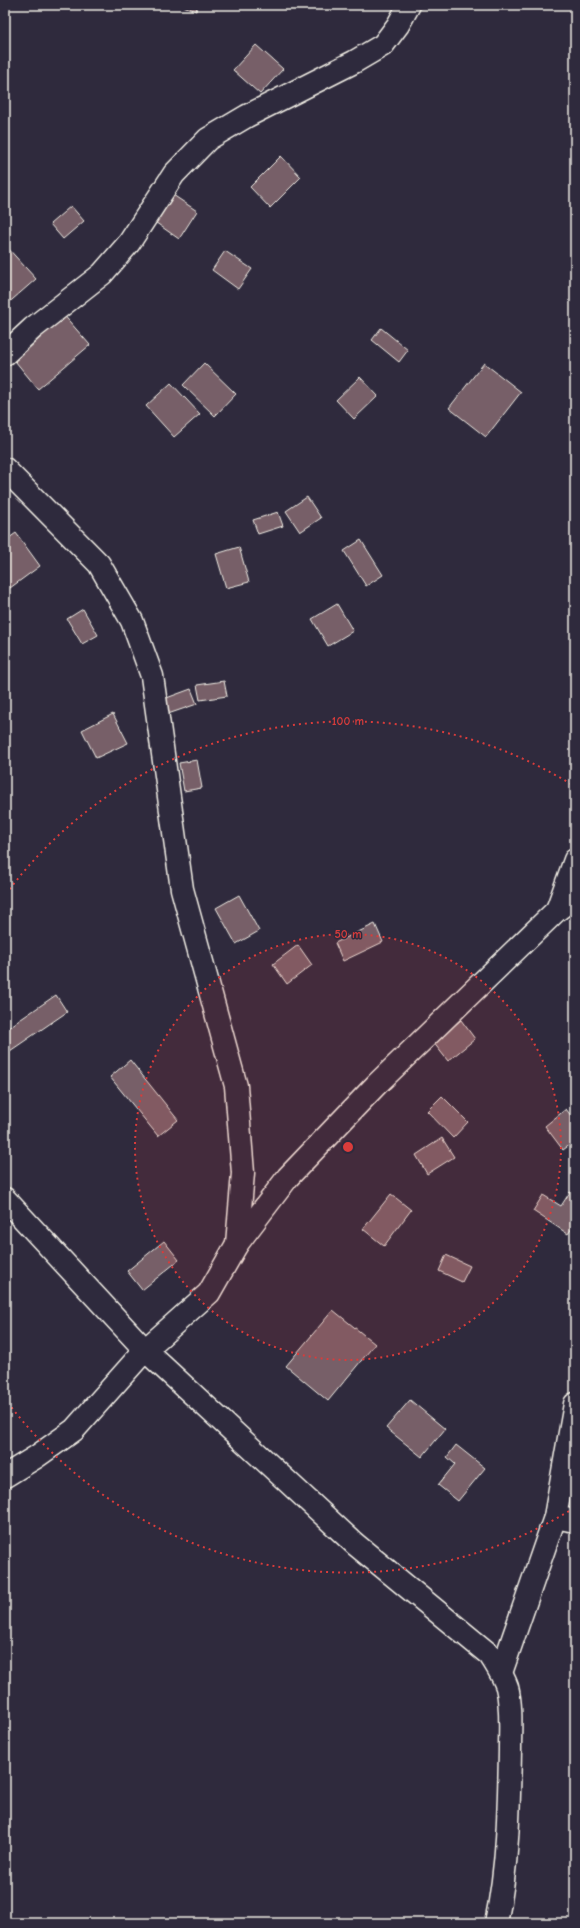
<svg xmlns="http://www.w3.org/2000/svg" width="580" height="1928" font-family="'Comic Neue',sans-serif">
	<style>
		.building { fill: #775f68; stroke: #f4f1e8 }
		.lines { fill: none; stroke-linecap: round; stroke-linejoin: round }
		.minor-casing { stroke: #f4f1e8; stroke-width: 25 }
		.minor { stroke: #2f2a3d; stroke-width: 22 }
		.ring { fill: none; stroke: #d93c3b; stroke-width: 2; stroke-dasharray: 2 4 }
		.centre { fill: #d93c3b; stroke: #2f2a3d; stroke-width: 2 }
		.ring-label { font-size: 12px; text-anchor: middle; font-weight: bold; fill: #d93c3b; stroke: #2f2a3d; stroke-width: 3; stroke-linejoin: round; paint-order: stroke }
	</style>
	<rect width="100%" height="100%" fill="#2f2a3d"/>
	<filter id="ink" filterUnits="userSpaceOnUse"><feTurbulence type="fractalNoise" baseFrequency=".025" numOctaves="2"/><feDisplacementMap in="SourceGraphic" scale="8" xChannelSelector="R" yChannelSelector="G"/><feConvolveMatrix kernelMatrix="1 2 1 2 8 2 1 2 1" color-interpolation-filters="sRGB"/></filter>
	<g filter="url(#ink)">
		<g class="building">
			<path d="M181 5H198L196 11Z"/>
			<path d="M256 45 283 69 260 94 233 70Z"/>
			<path d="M281 156 301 177 270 208 250 187Z"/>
			<path d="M170 193 197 211 179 239 152 220Z"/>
			<path d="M71 206 84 221 63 239 50 224Z"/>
			<path d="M5 245 36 279 5 306Z"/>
			<path d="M225 251 252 269 238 289 212 270Z"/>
			<path d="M62 313 90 345 38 389 11 356Z"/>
			<path d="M381 328 408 350 399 362 372 340Z"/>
			<path d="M204 363 236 394 215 416 183 385Z"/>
			<path d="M484 363 521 392 486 437 449 408Z"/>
			<path d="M360 377 378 396 354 419 336 400Z"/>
			<path d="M171 383 200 414 174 437 146 406Z"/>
			<path d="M307 497 321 518 300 532 286 511Z"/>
			<path d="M278 512 283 526 258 534 253 520Z"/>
			<path d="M16 533 40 566 10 588 5 580V541Z"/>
			<path d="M361 540 383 575 366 586 344 551Z"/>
			<path d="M239 547 249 582 226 588 216 554Z"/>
			<path d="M337 604 353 631 328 646 312 619Z"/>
			<path d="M83 609 98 635 82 644 67 619Z"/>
			<path d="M224 681 227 696 200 700 197 685Z"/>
			<path d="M191 689 197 704 165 715 161 700Z"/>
			<path d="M113 714 128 743 96 758 82 730Z"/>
			<path d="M197 760 202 788 184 791 179 763Z"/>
			<path d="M239 895 259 931 236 944 216 908Z"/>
			<path d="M375 924 383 942 343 961 335 943Z"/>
			<path d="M298 945 312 965 287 984 273 964Z"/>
			<path d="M56 995 67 1012 7 1053 5 1050V1030Z"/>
			<path d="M461 1020 475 1039 448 1061 433 1042Z"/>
			<path d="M130 1060 178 1120 158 1136 110 1077Z"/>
			<path d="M442 1096 468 1122 453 1138 427 1111Z"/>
			<path d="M566 1109 575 1121V1141L563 1150 545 1126Z"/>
			<path d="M442 1138 454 1157 427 1174 416 1155Z"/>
			<path d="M570 1192 575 1195V1224L568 1234 533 1211 543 1195 561 1206Z"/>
			<path d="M391 1194 411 1210 384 1246 363 1229Z"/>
			<path d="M164 1241 179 1260 142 1290 127 1271Z"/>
			<path d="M446 1255 470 1266 462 1282 439 1271Z"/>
			<path d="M333 1310 375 1344 328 1401 286 1366Z"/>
			<path d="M410 1400 445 1429 422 1457 386 1428Z"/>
			<path d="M456 1445 485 1468 458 1501 438 1485 455 1464 447 1457Z"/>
		</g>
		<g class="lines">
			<g class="minor-casing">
				<g id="minor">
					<path d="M5 354 33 328 102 274 129 243 174 174 208 139 247 116 354 62 383 45 398 25 409 5"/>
					<path d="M5 469 99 564 132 621 152 676 182 889 236 1086 243 1173 237 1244"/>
					<path d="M557 910 575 860"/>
					<path d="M5 1199 145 1350 355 1544 490 1655C496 1665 503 1675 507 1687 512 1707 510 1730 510 1750 509 1808 508 1866 496 1923"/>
					<path d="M5 1476 36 1457 74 1430 145 1350 209 1293 237 1244 288 1177 377 1084 557 910 575 897"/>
					<path d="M555 1517 575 1521"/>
					<path d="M501 1673 555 1517 575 1404"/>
				</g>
			</g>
			<use href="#minor" class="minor"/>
		</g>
	</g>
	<circle cx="348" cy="1147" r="213" fill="#d93c3b" fill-opacity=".12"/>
	<g class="ring">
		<circle cx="348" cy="1147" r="213"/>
		<path d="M574 1508A426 426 0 0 1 6 1400M6 894A426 426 0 0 1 574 786"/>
	</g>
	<circle cx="348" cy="1147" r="6" class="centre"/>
	<g class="ring-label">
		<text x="348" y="725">100 m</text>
		<text x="348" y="938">50 m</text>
	</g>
	<rect width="580" height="1928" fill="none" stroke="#2f2a3d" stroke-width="20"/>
	<rect x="10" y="10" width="560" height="1908" fill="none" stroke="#f4f1e8" stroke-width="1.5" filter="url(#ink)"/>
</svg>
